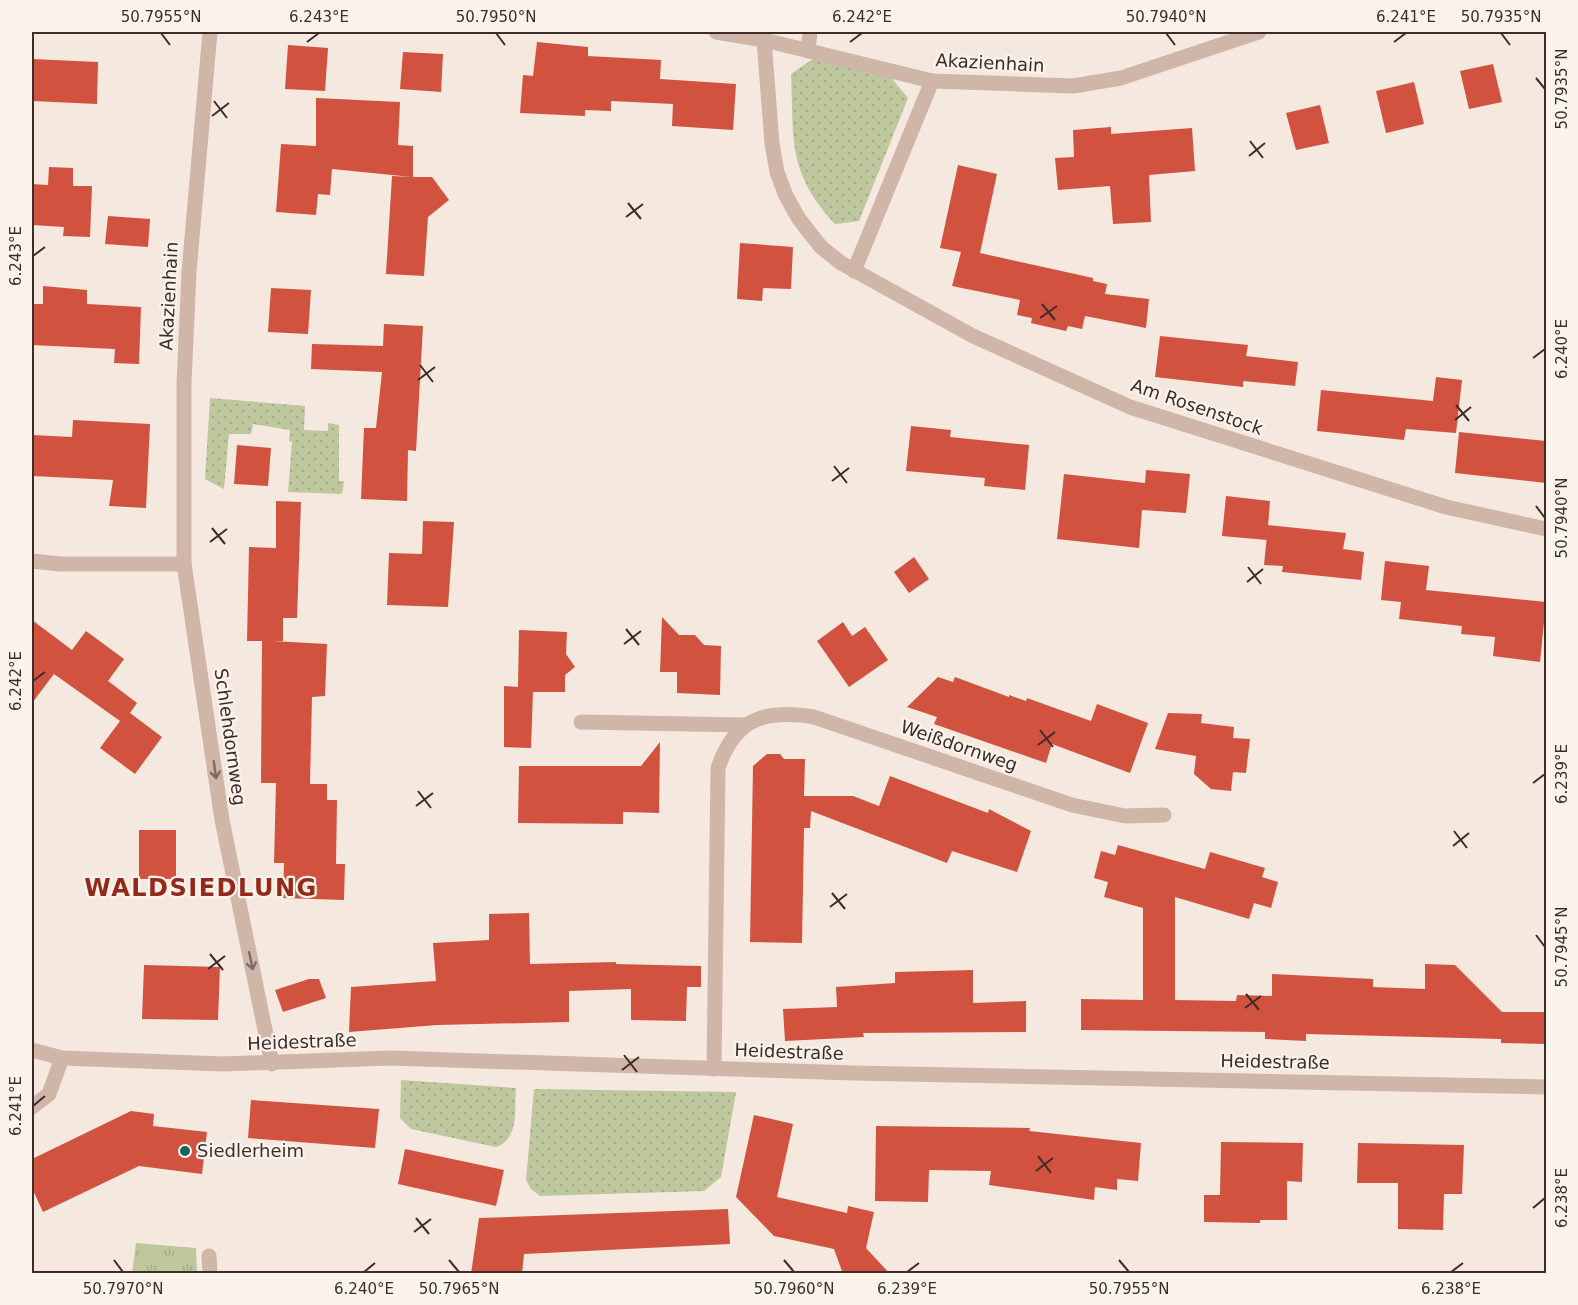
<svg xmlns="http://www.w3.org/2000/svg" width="1578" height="1305" font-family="'DejaVu Sans',sans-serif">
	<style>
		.grass { fill: url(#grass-dots) }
		.park { fill: url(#park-tufts) }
		.building { fill: #d25240 }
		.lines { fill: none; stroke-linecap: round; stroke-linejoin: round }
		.minor { stroke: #cfb6a9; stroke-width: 15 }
		.oneway { stroke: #7e6b63 }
		.ticks { fill: none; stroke: #3c2d29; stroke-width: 2 }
		.poi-dot { fill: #1a635f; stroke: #fcf3ec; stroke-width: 2 }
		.labels { text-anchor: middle; stroke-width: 4.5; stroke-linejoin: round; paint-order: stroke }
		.street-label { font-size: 18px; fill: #3c2d29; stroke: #fcf3ec }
		.poi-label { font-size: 18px; fill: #3c2d29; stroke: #fcf3ec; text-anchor: start }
		.district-label { font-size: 24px; font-weight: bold; letter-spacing: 1.5px; fill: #942819; stroke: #fcf3ec }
		.neatline { fill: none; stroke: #3c2d29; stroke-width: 2 }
		.ticks-label { font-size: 15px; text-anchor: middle; fill: #3c2d29 }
	</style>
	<defs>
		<pattern id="grass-dots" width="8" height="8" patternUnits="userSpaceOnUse" patternTransform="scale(1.5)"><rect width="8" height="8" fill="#bec79d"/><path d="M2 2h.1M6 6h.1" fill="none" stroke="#a4ab87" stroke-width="1.8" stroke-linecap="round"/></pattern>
		<pattern id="park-tufts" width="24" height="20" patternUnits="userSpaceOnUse" patternTransform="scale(1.5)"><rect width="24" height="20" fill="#bec79d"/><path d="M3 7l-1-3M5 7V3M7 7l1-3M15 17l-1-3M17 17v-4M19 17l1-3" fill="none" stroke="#a4ab87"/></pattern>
	</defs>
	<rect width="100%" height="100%" fill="#f5e8df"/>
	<g class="grass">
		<path d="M813 59 889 75 908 98 859 221 835 224C787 172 794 140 791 74Z"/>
		<path d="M210 398 305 406 304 430 328 431V423L339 425V481H344L342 494 288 492 292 442 289 441 290 430 253 424 251 434H229L224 489 205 479Z"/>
		<path d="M401 1080 516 1088C514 1110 520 1138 496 1147L411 1129 400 1118Z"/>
		<path d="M534 1089 736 1092 721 1177 704 1191 540 1196 531 1189 526 1180Z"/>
	</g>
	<path class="park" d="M136 1243 196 1248 197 1273H132Z"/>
	<g class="building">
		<path d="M537 42 588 47V56L661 60 660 79 736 84 733 130 672 126 673 104 611 101V111L585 110V116L520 113 523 75 533 76Z"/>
		<path d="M288 45 328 48 325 91 285 89Z"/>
		<path d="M403 52 443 54 441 92 400 89Z"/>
		<path d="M32 59 98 62 97 104 32 101Z"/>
		<path d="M1493 64 1502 102 1469 109 1460 71Z"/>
		<path d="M1414 82 1424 124 1386 133 1376 91Z"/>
		<path d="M316 98 400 102 398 145 413 146V177H432L449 200 428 217 424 276 386 274 392 176 412 177 332 169 330 195 318 194 316 215 276 212 281 144 316 146Z"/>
		<path d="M1320 105 1329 143 1296 150 1286 113Z"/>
		<path d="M1111 127V134L1192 128 1195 171 1149 175 1151 222 1113 224 1110 186 1058 190 1055 158 1074 157 1073 130Z"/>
		<path d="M958 165 997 174 980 253 1093 278V281L1107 284 1105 294 1149 299 1146 328 1085 316 1082 329 1068 326 1066 331 1048 327 1031 323 1032 318 1017 315 1020 300 952 286 961 252 940 248Z"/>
		<path d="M49 167 73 168V186H92L90 237 63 236 64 227 32 225V184L48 185Z"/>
		<path d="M108 216 150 219 148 247 105 244Z"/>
		<path d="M740 243 793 247 791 289 763 288 762 301 737 299Z"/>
		<path d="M43 286 87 290V304L141 307 139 364 114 363 115 349 32 345V304H43Z"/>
		<path d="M271 288 311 290 308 334 268 332Z"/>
		<path d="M384 324 423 326 416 451 408 450 407 501 361 499 364 428H376L382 372 311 369 312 344 383 346Z"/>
		<path d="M1160 336 1248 345 1246 356 1298 362 1295 386 1243 381V387L1155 377Z"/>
		<path d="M1436 377 1462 380 1456 433 1406 429 1404 440 1317 431 1321 390 1433 401Z"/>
		<path d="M73 420 150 424 146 508 109 506 113 480 32 476V435L72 437Z"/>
		<path d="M911 426 951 430 950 437 1029 445 1025 490 984 486 985 478 906 471Z"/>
		<path d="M1459 432 1546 441V483L1455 473Z"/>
		<path d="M237 445 271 448 268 486 234 484Z"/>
		<path d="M1146 470 1190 474 1186 513 1142 510 1139 548 1057 539 1064 474 1145 483Z"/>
		<path d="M1226 496 1270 501 1267 540 1222 536Z"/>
		<path d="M276 501 301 502 297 618H283V641H273L327 644 325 696 312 697 310 784H327V800H337L336 864H345L344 900 283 898 284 863H274L276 783H261L262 641H247L249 547 276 548Z"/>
		<path d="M423 521 454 522 448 607 387 605 389 553 422 554Z"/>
		<path d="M1268 525 1346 533 1343 549 1364 552 1361 580 1282 572 1283 566 1264 565Z"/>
		<path d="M914 557 929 579 909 593 894 572Z"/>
		<path d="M1385 561 1429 566 1426 590 1546 602 1540 662 1493 656 1495 637 1461 634 1462 626 1399 619 1401 602 1381 600Z"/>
		<path d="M662 617 679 635H695L704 645 721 646 720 695 677 693V672H660Z"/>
		<path d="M32 620 72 650 86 631 124 659 108 681 137 703 130 713 162 737 135 774 100 748 120 721 54 674 32 703Z"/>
		<path d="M843 622 852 636 865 627 888 660 849 687 817 641Z"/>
		<path d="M519 630 567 632 566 654 575 667 565 675V692H533L531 748 504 747V686L518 687Z"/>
		<path d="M938 677 953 682 955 677 1009 697V695L1026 701 1027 698 1091 721 1097 704 1148 723 1130 773 1052 744 1046 763 934 724 937 717 907 707Z"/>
		<path d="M1168 713 1202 714 1201 723 1234 727 1233 738 1250 739 1246 773 1233 772 1231 791 1211 789 1194 774 1196 756 1155 749Z"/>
		<path d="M660 742 659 813 623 812V824L518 823 519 766H641Z"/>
		<path d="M767 754H780L784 759H805L804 796H853L879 806 890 776 988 813 989 809 1031 831 1017 872 952 851 947 863 811 811 810 828H804L802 943 750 942 753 766Z"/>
		<rect x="139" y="830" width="37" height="49"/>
		<path d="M1118 845 1205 869 1210 852 1265 868 1262 877 1278 882 1271 908 1254 903 1249 919 1175 897V1000L1236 1001 1237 995 1272 996V974L1373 979V987L1425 989V964L1455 965 1502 1012H1546V1044L1501 1043V1039L1306 1034V1041L1265 1039V1032L1081 1030V999L1143 1000V908L1104 897 1108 882 1094 878 1101 851 1115 855Z"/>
		<path d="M529 913 530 964 616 962V964L701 966V987H687L686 1021 631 1020V989L569 991V1022L437 1025 349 1032 351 987 436 981 433 943 489 940V914Z"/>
		<path d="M144 965 220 967 218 1020 142 1019Z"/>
		<path d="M973 970V1003L1026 1001V1032L863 1033 864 1037 785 1041 783 1009 837 1007 836 987 895 983V972Z"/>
		<path d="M309 979H319L326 998 283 1012 275 990Z"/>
		<path d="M251 1100 379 1109 375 1148 248 1138Z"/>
		<path d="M131 1111 154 1114 153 1126 207 1132 202 1174 139 1166 43 1212 32 1188V1159Z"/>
		<path d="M754 1115 793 1124 777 1197 847 1213 848 1206 874 1212 866 1248 890 1274H843L834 1249 774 1236 736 1197Z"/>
		<path d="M876 1126 1030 1128 1029 1131 1141 1143 1138 1181 1117 1179V1190L1095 1187 1094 1200 989 1185 991 1171 929 1170 928 1202 875 1201Z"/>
		<path d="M1221 1142 1303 1143 1302 1182 1287 1181V1220H1260V1223L1204 1222V1195H1220Z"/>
		<path d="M1358 1143 1464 1145 1462 1194H1444L1443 1230 1398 1229V1183H1357Z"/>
		<path d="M405 1149 504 1170 496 1206 398 1184Z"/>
		<path d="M728 1209 730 1244 524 1254 522 1274H471L479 1218Z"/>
	</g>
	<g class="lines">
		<g class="minor">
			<path d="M210 32 189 272 184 384V564L222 820 272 1064"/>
			<path d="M716 32 764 40 932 81 1073 86 1121 78 1259 32"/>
			<path d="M764 40 772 143 777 172 786 196 799 219 821 247 841 263 973 336 1130 407 1446 507 1546 529"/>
			<path d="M808 51 810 32"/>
			<path d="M854 271 932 81"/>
			<path d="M32 561 60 564H184"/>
			<path d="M581 722 744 725"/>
			<path d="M32 1050 62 1058 223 1064 390 1058 853 1073 1546 1087"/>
			<path d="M714 1069 718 768C735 718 765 709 814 717L1072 805 1125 816 1164 815"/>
			<path d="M32 1107 49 1094 62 1058"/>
			<path d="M209 1256 210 1274"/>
		</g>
	</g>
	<defs><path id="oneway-shaft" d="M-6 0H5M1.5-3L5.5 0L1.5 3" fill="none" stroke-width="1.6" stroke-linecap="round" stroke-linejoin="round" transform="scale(1.5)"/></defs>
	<g class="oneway">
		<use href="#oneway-shaft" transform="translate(215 770) rotate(82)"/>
		<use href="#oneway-shaft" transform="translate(251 961) rotate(78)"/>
	</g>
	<path class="ticks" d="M161 33 170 45M496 33 505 45M1166 33 1175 45M1501 33 1510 45M307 42 319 33M850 42 862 33M1394 42 1406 33M1536 78 1545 89M214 101 227 118M212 116 229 103M1250 141 1263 158M1249 156 1265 143M628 203 641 219M626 217 643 204M33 256 45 247M1042 304 1055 320M1040 318 1057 306M1533 358 1545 349M420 365 433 382M418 380 435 367M1456 405 1469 421M1455 420 1471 407M834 466 847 483M832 481 849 468M1536 506 1545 518M212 528 225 544M210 542 227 529M1248 567 1261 584M1247 582 1263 569M626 629 639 645M624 644 641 631M33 681 45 672M1040 730 1053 747M1038 745 1055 732M1533 783 1545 774M418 791 431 808M416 806 433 793M1454 831 1467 848M1453 846 1469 833M832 893 845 909M830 907 847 894M1536 935 1545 947M210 954 223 970M208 969 225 956M1246 994 1259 1010M1245 1008 1261 996M624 1055 637 1072M622 1070 639 1057M33 1106 45 1096M1038 1156 1051 1173M1036 1171 1053 1158M1533 1208 1545 1198M416 1218 429 1234M414 1232 431 1219M114 1260 123 1272M449 1260 459 1272M784 1260 794 1272M1119 1260 1129 1272M364 1272 375 1263M907 1272 919 1263M1451 1272 1463 1263"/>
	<circle class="poi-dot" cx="185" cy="1151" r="6"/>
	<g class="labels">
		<g class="street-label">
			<text transform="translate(990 63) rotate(3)" y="6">Akazienhain</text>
			<text transform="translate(169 296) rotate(-87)" y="6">Akazienhain</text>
			<text transform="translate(1197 407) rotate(19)" y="6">Am Rosenstock</text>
			<text transform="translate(230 737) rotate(82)" y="6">Schlehdornweg</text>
			<text transform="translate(959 746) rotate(19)" y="6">Weißdornweg</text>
			<text transform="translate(302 1042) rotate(-2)" y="6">Heidestraße</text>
			<text transform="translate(789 1052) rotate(2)" y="6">Heidestraße</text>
			<text transform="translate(1275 1062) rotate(1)" y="6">Heidestraße</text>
		</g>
		<g class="poi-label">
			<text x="197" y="1157">Siedlerheim</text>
		</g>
		<g class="district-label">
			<text x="201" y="896">WALDSIEDLUNG</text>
		</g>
	</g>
	<rect width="1578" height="1305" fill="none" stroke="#fcf3ec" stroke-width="66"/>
	<rect x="33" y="33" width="1512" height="1239" class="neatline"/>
	<g class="ticks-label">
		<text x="161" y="22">50.7955°N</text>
		<text x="319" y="22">6.243°E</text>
		<text x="496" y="22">50.7950°N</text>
		<text x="862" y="22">6.242°E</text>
		<text x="1166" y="22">50.7940°N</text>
		<text x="1406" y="22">6.241°E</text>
		<text x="1501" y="22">50.7935°N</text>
		<text transform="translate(1562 89) rotate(-90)" y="5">50.7935°N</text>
		<text transform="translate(16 256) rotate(-90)" y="5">6.243°E</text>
		<text transform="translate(1562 349) rotate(-90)" y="5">6.240°E</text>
		<text transform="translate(1562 518) rotate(-90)" y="5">50.7940°N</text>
		<text transform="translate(16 681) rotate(-90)" y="5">6.242°E</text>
		<text transform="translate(1562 774) rotate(-90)" y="5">6.239°E</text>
		<text transform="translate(1562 947) rotate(-90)" y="5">50.7945°N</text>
		<text transform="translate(16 1106) rotate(-90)" y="5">6.241°E</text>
		<text transform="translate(1562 1198) rotate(-90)" y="5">6.238°E</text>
		<text x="123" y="1294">50.7970°N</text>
		<text x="364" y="1294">6.240°E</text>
		<text x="459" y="1294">50.7965°N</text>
		<text x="794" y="1294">50.7960°N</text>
		<text x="907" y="1294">6.239°E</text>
		<text x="1129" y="1294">50.7955°N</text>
		<text x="1451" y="1294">6.238°E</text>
	</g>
</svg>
